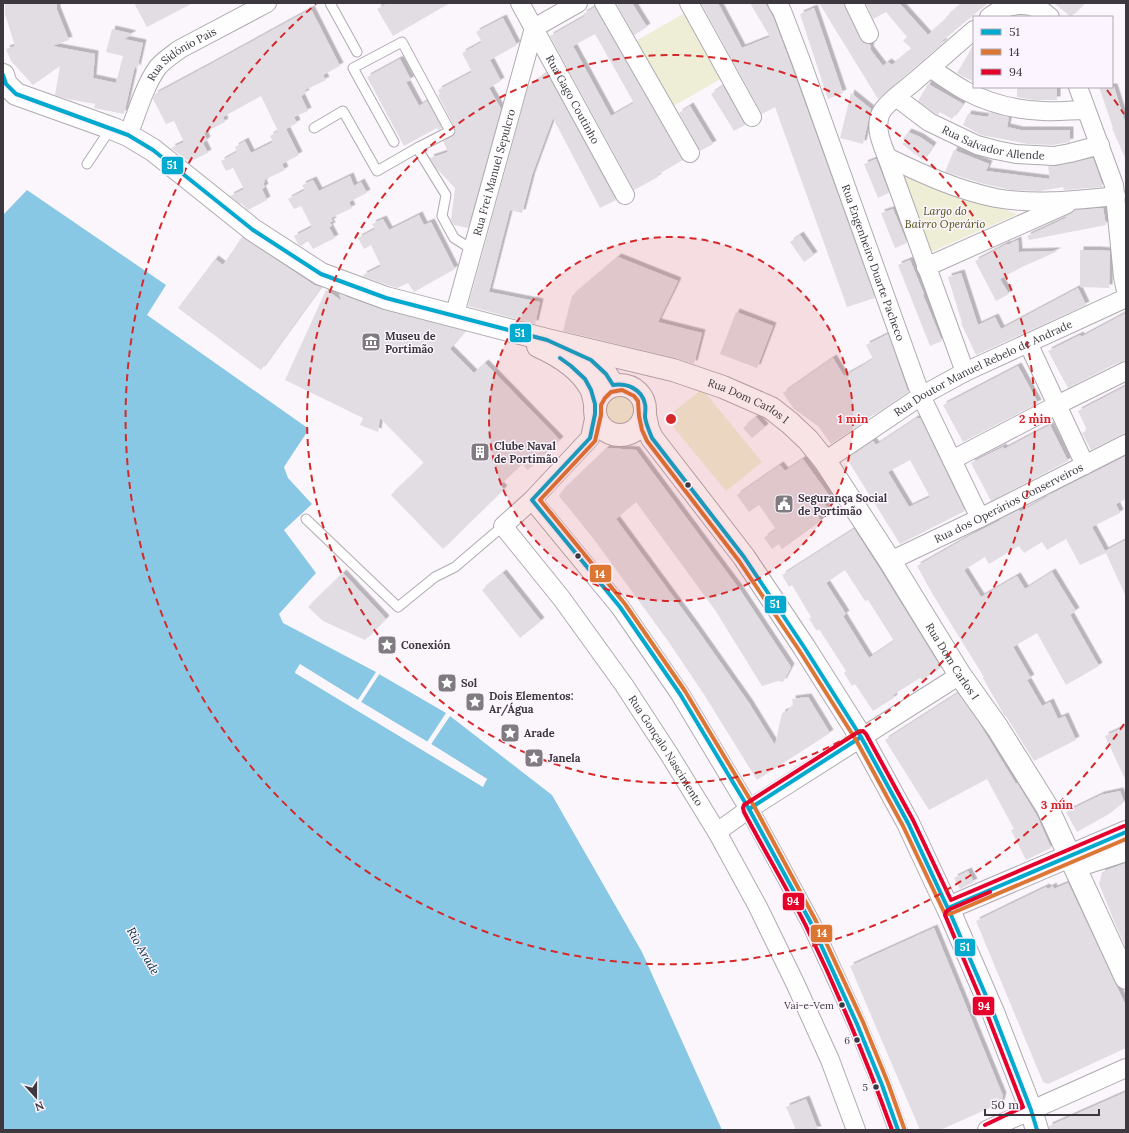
<svg xmlns="http://www.w3.org/2000/svg" width="1129" height="1133" font-family="Lora,serif">
	<style>
		.green { fill: #eeeed7 }
		.water { fill: #88c8e5 }
		.pier { fill: #fbf6fc }
		.building { fill: #e1dde3; fill-rule: evenodd; filter: url(#shadow) }
		.lines { fill: none; stroke-linecap: round; stroke-linejoin: round }
		.service-casing { stroke: #afabb0; stroke-width: 11 }
		.minor-casing { stroke: #afabb0; stroke-width: 20 }
		.tertiary-casing { stroke: #afabb0; stroke-width: 24 }
		.service { stroke: #fefeff; stroke-width: 9 }
		.minor { stroke: #fefeff; stroke-width: 18 }
		.tertiary { stroke: #fefeff; stroke-width: 22 }
		.bus-1-casing { stroke: #fcf4fe; stroke-width: 7 }
		.bus-2-casing { stroke: #fcf4fe; stroke-width: 7 }
		.bus-3-casing { stroke: #fcf4fe; stroke-width: 7 }
		.bus-1 { stroke: #00a9ce; stroke-width: 4 }
		.bus-2 { stroke: #dc7633; stroke-width: 4 }
		.bus-3 { stroke: #e4002b; stroke-width: 4 }
		.ring { fill: none; stroke: #d62828; stroke-width: 2; stroke-dasharray: 7 5 }
		.bus-dot { fill: #3d383f; stroke: #fcf4fe; stroke-width: 1.5 }
		.labels { text-anchor: middle; stroke-width: 3; stroke-linejoin: round; paint-order: stroke }
		.bus-label { font-size: 10px; fill: #3d383f; stroke: #fcf4fe; text-anchor: end }
		.street-label { font-size: 11px; fill: #3d383f; stroke: #fcf4fe }
		.park-label { font-size: 11px; font-style: italic; fill: #4c4e10; stroke: #fcf4fe }
		.poi-label { font-size: 11px; font-weight: bold; fill: #3d383f; stroke: #fcf4fe; text-anchor: start }
		.water-label { font-size: 12px; font-style: italic; fill: #012f3f; stroke: #fcf4fe }
		.centre { fill: #d62828; stroke: #fcf4fe; stroke-width: 2 }
		.ring-label { font-size: 12px; text-anchor: middle; font-weight: bold; fill: #d62828; stroke: #fcf4fe; stroke-width: 3; stroke-linejoin: round; paint-order: stroke }
		.line-badge { stroke: #fcf4fe; stroke-width: 1.5 }
		.badge-label { font-size: 11px; text-anchor: middle; font-weight: bold; fill: #fff }
	</style>
	<defs>
		<filter id="shadow"><feDropShadow dx="3.5" dy="-3.5" stdDeviation="0" flood-color="#0004"/></filter>
	</defs>
	<rect width="100%" height="100%" fill="#fbf6fc"/>
	<g class="green">
		<path d="M685 13 724 77 672 107 634 42Z"/>
		<path d="M900 175 1018 214 931 252Z"/>
		<path d="M702 389 762 462 726 491 666 418Z"/>
		<circle cx="620" cy="410" r="15"/>
	</g>
	<g class="water">
		<path d="M27 190 166 285 147 315 309 429 284 467 288 478 312 504 284 530 316 573 279 614 283 623 376 672 358 700 300 665 295 673 482 786 487 779 431 744 450 716 552 795 642 952 722 1130H3V215Z"/>
		<path d="M379 674 446 713 427 742 361 702Z"/>
	</g>
	<path class="pier" d="M300 664 358 700 377 671V673H380L361 702 428 742 448 711V714L429 743 427 744 360 703V701L372 681 360 701 358 702 300 667 298 672 482 784 485 779 430 745V743L449 715 451 714 431 744 487 779 483 787 295 672Z"/>
	<g class="building">
		<path d="M5 3H57V10L69 40 52 46 95 54 93 78 116 83 123 56 106 52 112 29 133 34 124 39 143 43 137 69 135 66 124 114 94 108 95 104 68 99 55 95 60 66 33 85 11 61 6 49 15 46 5 14Z"/>
		<path d="M134 3H193L147 27Z"/>
		<path d="M388 3H450L393 36 377 9Z"/>
		<path d="M616 3H632L647 27 634 35Z"/>
		<path d="M701 3H718L742 48 770 37 750 3H765L773 17 791 65 875 298 847 307 775 107 762 114Z"/>
		<path d="M819 3H844L845 8 860 39 863 43 869 44 871 47 870 49 883 66 888 62 892 65 912 49 903 41 907 37 886 12 873 19 866 3H902L900 4 928 35 947 18 946 17 963 3H988L942 41 944 42 878 99Z"/>
		<path d="M1054 3H1085L1071 17Z"/>
		<path d="M595 7 683 160 657 175 658 177 634 190 550 36 585 16 583 14ZM595 34 634 103 611 116 573 46Z"/>
		<path d="M814 8 843 93 828 99 800 14Z"/>
		<path d="M311 9 340 66 323 75 326 80 305 90 306 93 301 96 308 111 294 117 297 123 286 129 299 155 282 164 285 170 264 180 265 182 263 183 265 187 262 189 267 200 248 210 241 203 240 204 230 196 244 189 233 168 226 171 221 161 237 152 235 147 245 141 251 153 273 142 270 136 278 131 261 96 223 117 225 122 204 133 207 140 203 143 208 153 189 162 171 148 184 142 174 121 166 124 153 99 155 94 209 65Z"/>
		<path d="M503 18 517 45 490 60 501 81 489 88 501 109 468 228 454 225 451 220 455 188 436 168 430 158 448 152 443 141 453 136 456 132 455 128 438 95 440 94 438 90 472 72 462 53 482 42 476 32Z"/>
		<path d="M974 44V82L957 73Z"/>
		<path d="M400 59 411 80 406 82 419 106 427 101 442 128 438 130 437 128 404 146 367 77Z"/>
		<path d="M547 73 616 200 600 208 553 118 532 175 522 213 510 210 489 292 540 302 535 324 468 306 528 87Z"/>
		<path d="M928 84 963 104 952 119 940 112 938 115 934 113 918 101Z"/>
		<path d="M723 86 745 125 734 131 711 94Z"/>
		<path d="M1017 87H1057V100H1034L1017 97Z"/>
		<path d="M1099 87H1114L1126 125V160L1112 128H1113Z"/>
		<path d="M851 93 871 109 863 144 840 138Z"/>
		<path d="M690 106 713 144 700 151 679 113Z"/>
		<path d="M990 112 1009 117 1007 127 1020 130H1070V142L1053 145 1028 144 981 135 963 125 968 114 988 117Z"/>
		<path d="M908 132 920 137 933 146 923 160 902 144 905 142 903 139Z"/>
		<path d="M954 150 989 164 986 171 1050 179 1048 166H1056L1093 158 1103 187 1064 190 1063 187 1040 191 1012 190 984 184 945 172Z"/>
		<path d="M876 159 889 193 878 198 864 164Z"/>
		<path d="M350 176 354 186 361 182 367 193 349 202 352 208 331 218 333 221 330 222 332 226 329 227 335 238 313 249 308 241 301 246 298 244 294 236 312 227 301 206 294 209 288 199 305 190 302 185 313 180 319 191Z"/>
		<path d="M1103 208 1106 225 1029 240 1027 236 1066 218V216H1068V215L1075 210Z"/>
		<path d="M893 209 907 243 895 248 881 213Z"/>
		<path d="M419 215 424 225 431 222 455 269 414 292 408 283 397 288 364 277 363 275 381 266 371 245 364 249 358 238 375 229 372 224 383 219 389 230Z"/>
		<path d="M800 235 814 255 804 262 790 242Z"/>
		<path d="M242 237 314 285 321 287 261 370 178 308 215 259 223 265Z"/>
		<path d="M1018 240 1019 252 1058 251 1022 267 1000 279 1009 294 996 301 975 261 1007 244V245Z"/>
		<path d="M1080 250H1097L1110 251 1109 288 1080 287Z"/>
		<path d="M618 257 678 281 658 322 702 333 694 364 676 358 563 331 572 296Z"/>
		<path d="M910 260 924 294 923 295 942 341 930 346 898 265Z"/>
		<path d="M961 273 978 325 995 317 1001 329 1078 288 1086 305 976 355 961 323H962L948 277Z"/>
		<path d="M326 290 342 301 339 294 383 310 465 331 450 349 474 373 485 363 560 440 528 470 522 464 500 485 504 489 443 549 391 495 424 463 380 418 378 432 360 425 363 418 285 380Z"/>
		<path d="M736 312 773 326 757 368 720 354Z"/>
		<path d="M1126 313V360L1113 365 1068 388 1048 351 1080 335 1081 337Z"/>
		<path d="M888 334 908 392 879 412 860 422 861 424 831 444 818 426 794 409 783 393 833 358 844 376 862 366 873 359 866 345Z"/>
		<path d="M1018 366 1038 403 963 442 943 405Z"/>
		<path d="M1126 386V434L1121 435 1091 450 1082 433 1087 430 1078 411Z"/>
		<path d="M756 417 765 427 752 438 743 428Z"/>
		<path d="M917 418H920L965 511 900 544 847 459 873 441 876 445ZM910 460 930 497 909 507 888 472Z"/>
		<path d="M1050 425 1068 461 991 501 971 463 1003 447 1004 449Z"/>
		<path d="M607 448 636 450 740 590 791 667 783 682 778 681 762 686 715 610 636 502 616 519 694 625 749 703 775 745 782 713 787 711 793 705 792 699 808 697 830 733 757 780 705 696 668 641 593 538 559 496 562 491Z"/>
		<path d="M1126 456V499L1116 504 1120 513 1092 527 1105 551 1126 540V597L1106 553 1080 565 1066 539 1047 550 1042 542 1024 553 1019 546 989 564 985 557 964 570 981 597 1017 576 1025 589 1052 572 1076 611 1070 615 1099 666 1066 685 1037 633 1013 647 1031 678 1027 680 1042 706 1050 702 1058 719 1065 716 1076 740 1034 761 1006 716H1005L1004 715 983 678 984 677 933 595 917 566 973 534 1001 520 1000 519 1019 510 1020 512 1047 497V496Z"/>
		<path d="M803 459 831 498 824 503 828 509 818 516 821 521 782 549 779 544 772 549 764 538 776 529 759 505 749 512 737 495 780 465 785 471Z"/>
		<path d="M854 529 879 568 941 668 922 680 920 678 893 695 894 698 873 711 855 684 852 686 844 673 846 671 819 629 817 631 809 619 811 617 792 585 789 587 782 575ZM845 570 865 601 868 600 894 641 869 658 843 616 846 614 826 583Z"/>
		<path d="M343 573 386 619 365 640 323 621 308 607Z"/>
		<path d="M503 573 541 621 520 638 482 590Z"/>
		<path d="M958 693 979 723 1016 784 1017 783 1037 816 1051 848 1026 860 1011 830 1014 829 987 779 929 810 885 740Z"/>
		<path d="M1126 726V781L1105 736Z"/>
		<path d="M1120 791 1124 802 1109 814 1077 832 1066 812 1101 795Z"/>
		<path d="M1126 863V948L1114 921 1099 884 1102 872Z"/>
		<path d="M968 871 974 882 960 889 954 878Z"/>
		<path d="M1068 883 1126 1006V1048L1048 1084 1043 1082 976 921 1046 887 1048 889 1053 886 1054 889Z"/>
		<path d="M934 928 1003 1096 1001 1103 940 1130H920L850 966Z"/>
		<path d="M1126 1092V1130H1049V1126Z"/>
		<path d="M806 1099 818 1130H796L786 1107Z"/>
	</g>
	<g class="lines">
		<g class="service-casing">
			<g id="service">
				<path d="M330 3 357 52"/>
				<path d="M314 128 343 111 377 171 417 148 446 195 442 216 454 238 473 250"/>
				<path d="M394 142 353 68 402 42 450 131 417 148"/>
				<path d="M87 164 111 128"/>
				<path d="M306 519 398 607 435 577 455 567 503 526"/>
			</g>
		</g>
		<g class="minor-casing">
			<g id="minor">
				<path id="s1" d="M520 3 625 195"/>
				<path d="M604 3 690 153"/>
				<path d="M689 3 752 117"/>
				<path id="s2" d="M777 3 782 11 801 61 921 396 980 518"/>
				<path d="M854 3 869 34"/>
				<path d="M989 17C1009 2 1032 0 1050 17"/>
				<path d="M930 68C941 75 952 83 964 90 988 103 1016 110 1043 111 1058 112 1072 110 1086 110"/>
				<path d="M1078 87 1114 185 1123 277 1126 291"/>
				<path id="s3" d="M896 97 929 122 977 145 996 150 1016 154 1054 156 1070 153 1100 145"/>
				<path id="s4" d="M128 135C137 114 144 86 158 67 164 60 172 55 180 49L267 3"/>
				<path d="M887 157C922 174 957 190 996 198 1035 205 1076 200 1116 196"/>
				<path d="M926 267 1067 204"/>
				<path id="s5" d="M454 317 534 28 578 3"/>
				<path d="M1028 343 1085 465"/>
				<path d="M965 372 887 157C882 144 875 129 880 115 884 104 906 89 915 81 935 64 954 47 974 30"/>
				<path id="s6" d="M595 414 590 438 532 500 503 526 562 599 624 685 669 754 717 832 758 907 795 983 830 1060 856 1130"/>
				<path d="M952 460 1057 405 1126 371"/>
				<path id="s7" d="M825 461 921 396 965 372 1126 298"/>
				<path d="M532 500 620 607 680 694 749 809 811 923 857 1024 882 1085 898 1130"/>
				<path id="s8" d="M890 561 980 518 1126 444"/>
				<path d="M717 832 749 809 960 675"/>
				<path d="M987 1130 1126 1068"/>
			</g>
		</g>
		<g class="tertiary-casing">
			<g id="tertiary">
				<path id="s9" d="M3 75 6 84 16 94 111 128 128 135 153 150 253 230 321 274 386 298 547 340 673 370 723 387 771 408 790 423 808 440 825 461 890 561 960 675 997 727 1047 807 1126 978"/>
				<path d="M538 346C558 355 580 368 591 389 593 393 594 399 595 404"/>
				<path d="M575 353 591 360 606 374 613 385"/>
				<circle cx="620" cy="410" r="25"/>
				<path d="M645 415 648 429 652 438 744 557 804 647 861 737 908 823 951 915 993 1012 1031 1110 1037 1130"/>
				<path d="M1085 863 1126 850"/>
				<path d="M948 908 1126 832"/>
			</g>
		</g>
		<use href="#service" class="service"/>
		<use href="#minor" class="minor"/>
		<use href="#tertiary" class="tertiary"/>
		<g class="bus-1-casing">
			<g id="bus-1">
				<path d="M3 75 6 84 16 94 128 135 153 150 253 230 321 274 386 298 547 340 591 360 606 374 613 385C627 383 642 389 645 404 646 408 645 413 645 417 646 424 649 431 652 438L744 557 804 647 861 737 908 823 951 915 993 1012 1031 1110 1037 1130"/>
				<path d="M560 358 571 366 585 379 591 390 595 404V414L590 438 532 500 620 607 680 694 749 809 811 923 857 1024 882 1085 898 1130"/>
				<path d="M749 809 861 737"/>
				<path d="M948 908 1126 832"/>
			</g>
		</g>
		<g class="bus-2-casing">
			<path id="bus-2" d="M904 1128 888 1083 863 1022 816 921 754 806 685 691 625 604 540 500 595 441 601 415V405L605 398 611 392 622 390 634 396 638 401 639 416 642 430 647 441 739 561 799 650 856 740 903 826 944 912 947 914H950L1126 839"/>
		</g>
		<g class="bus-3-casing">
			<g id="bus-3">
				<path d="M985 1125 1023 1107 987 1014 945 915 946 912 948 910 990 892"/>
				<path d="M892 1130C867 1061 838 992 806 926 787 888 764 850 744 812L743 808 744 805 858 732 863 731 866 734 913 820 951 900 1124 826"/>
			</g>
		</g>
		<use href="#bus-1" class="bus-1"/>
		<use href="#bus-2" class="bus-2"/>
		<use href="#bus-3" class="bus-3"/>
	</g>
	<circle cx="671" cy="419" r="182" fill="#d62828" fill-opacity=".12"/>
	<g class="ring">
		<circle cx="671" cy="419" r="182"/>
		<circle cx="671" cy="419" r="364"/>
		<path d="M1124 724A546 546 0 1 1 316 4M1107 90A546 546 0 0 1 1124 114"/>
	</g>
	<defs>
		<g id="museum-square" transform="scale(1)"><rect x="-9" y="-9" width="18" height="18" rx="4" fill="#807a81" stroke="#fcf4fe"/><path d="M0-6L6-3V-2H-6V-3ZM-5-1h2V3h-2ZM-1-1h2V3h-2ZM3-1h2V3H3ZM-6 4H6V6H-6Z" fill="#fff"/></g>
		<g id="building-square" transform="scale(1)"><rect x="-9" y="-9" width="18" height="18" rx="4" fill="#807a81" stroke="#fcf4fe"/><path d="M-4-6H4V6H1V3H-1V6H-4ZM-2.5-4.3h1.7v1.8h-1.7ZM.8-4.3h1.7v1.8H.8ZM-2.5-1h1.7V.8h-1.7ZM.8-1h1.7V.8H.8Z" fill="#fff"/></g>
		<g id="civic-square" transform="scale(1)"><rect x="-9" y="-9" width="18" height="18" rx="4" fill="#807a81" stroke="#fcf4fe"/><path d="M-.6-6.5H3V-4.5H.6V-3L4-1V1h2V6H-6V1h2V-1L-.6-3ZM-1.2 2.5V6h2.4V2.5Z" fill="#fff"/></g>
		<g id="sight-square" transform="scale(1)"><rect x="-9" y="-9" width="18" height="18" rx="4" fill="#807a81" stroke="#fcf4fe"/><path d="M0-6L1.8-2.2L6-1.7L2.9 1.2L3.7 5.4L0 3.3L-3.7 5.4L-2.9 1.2L-6-1.7L-1.8-2.2Z" fill="#fff"/></g>
	</defs>
	<g fill-rule="evenodd">
		<use href="#museum-square" x="371" y="342"/>
		<use href="#building-square" x="480" y="452"/>
		<use href="#civic-square" x="784" y="504"/>
		<use href="#sight-square" x="387" y="645"/>
		<use href="#sight-square" x="447" y="683"/>
		<use href="#sight-square" x="475" y="702"/>
		<use href="#sight-square" x="510" y="733"/>
		<use href="#sight-square" x="534" y="758"/>
	</g>
	<g class="bus-dot">
		<circle cx="688" cy="485" r="3.5"/>
		<circle cx="578" cy="556" r="3.5"/>
		<circle cx="842" cy="1005" r="3.5"/>
		<circle cx="857" cy="1040" r="3.5"/>
		<circle cx="876" cy="1087" r="3.5"/>
	</g>
	<g class="labels">
		<g class="bus-label">
			<text x="834" y="1009">Vai-e-Vem</text>
			<text x="850" y="1044">6</text>
			<text x="868" y="1091">5</text>
		</g>
		<g class="street-label">
			<text dy="4" stroke="none"><textPath href="#s4" startOffset="101">Rua Sidónio Pais</textPath></text>
			<text dy="4" stroke="none"><textPath href="#s1" startOffset="110">Rua Gago Coutinho</textPath></text>
			<text dy="4" stroke="none"><textPath href="#s3" startOffset="110">Rua Salvador Allende</textPath></text>
			<text dy="4" stroke="none"><textPath href="#s5" startOffset="150">Rua Frei Manuel Sepulcro</textPath></text>
			<text dy="4" stroke="none"><textPath href="#s2" startOffset="277">Rua Engenheiro Duarte Pacheco</textPath></text>
			<text dy="4" stroke="none"><textPath href="#s7" startOffset="184">Rua Doutor Manuel Rebelo de Andrade</textPath></text>
			<text dy="4" stroke="none"><textPath href="#s9" startOffset="828">Rua Dom Carlos I</textPath></text>
			<text dy="4" stroke="none"><textPath href="#s8" startOffset="132">Rua dos Operários Conserveiros</textPath></text>
			<text dy="4" stroke="none"><textPath href="#s9" startOffset="1165">Rua Dom Carlos I</textPath></text>
			<text dy="4" stroke="none"><textPath href="#s6" startOffset="426">Rua Gonçalo Nascimento</textPath></text>
		</g>
		<g class="park-label">
			<text x="945" y="215">Largo do<tspan x="945" dy="13">Bairro Operário</tspan></text>
		</g>
		<g class="poi-label">
			<text x="385" y="340">Museu de<tspan x="385" dy="13">Portimão</tspan></text>
			<text x="494" y="450">Clube Naval<tspan x="494" dy="13">de Portimão</tspan></text>
			<text x="798" y="502">Segurança Social<tspan x="798" dy="13">de Portimão</tspan></text>
			<text x="401" y="649">Conexión</text>
			<text x="461" y="687">Sol</text>
			<text x="489" y="700">Dois Elementos:<tspan x="489" dy="13">Ar/Água</tspan></text>
			<text x="524" y="737">Arade</text>
			<text x="548" y="762">Janela</text>
		</g>
		<g class="water-label">
			<text transform="translate(143 951) rotate(60)" y="4">Rio Arade</text>
		</g>
	</g>
	<circle cx="671" cy="419" r="6" class="centre"/>
	<g class="ring-label">
		<text x="853" y="423">1 min</text>
		<text x="1035" y="423">2 min</text>
		<text x="1057" y="809">3 min</text>
	</g>
	<g class="line-badge">
		<rect x="161" y="156" width="23" height="19" rx="4" fill="#00a9ce"/>
		<rect x="509" y="323" width="23" height="20" rx="4" fill="#00a9ce"/>
		<rect x="589" y="564" width="23" height="19" rx="4" fill="#dc7633"/>
		<rect x="764" y="595" width="23" height="19" rx="4" fill="#00a9ce"/>
		<rect x="782" y="892" width="23" height="19" rx="4" fill="#e4002b"/>
		<rect x="810" y="924" width="23" height="19" rx="4" fill="#dc7633"/>
		<rect x="954" y="938" width="22" height="19" rx="4" fill="#00a9ce"/>
		<rect x="972" y="996" width="23" height="20" rx="4" fill="#e4002b"/>
	</g>
	<g class="badge-label">
		<text x="172" y="169">51</text>
		<text x="520" y="337">51</text>
		<text x="600" y="578">14</text>
		<text x="775" y="608">51</text>
		<text x="793" y="905">94</text>
		<text x="822" y="937">14</text>
		<text x="965" y="951">51</text>
		<text x="984" y="1010">94</text>
	</g>
	<rect width="1129" height="1133" fill="none" stroke="#3d383f" stroke-width="8"/>
	<rect x="973" y="16" width="140" height="72" fill="#fcf4fe" stroke="#b0a9b2"/>
	<rect x="981" y="29" width="20" height="6" fill="#00a9ce" stroke="#b0a9b2"/>
	<text x="1009" y="36" font-size="12" fill="#3d383f">51</text>
	<rect x="981" y="49" width="20" height="6" fill="#dc7633" stroke="#b0a9b2"/>
	<text x="1009" y="56" font-size="12" fill="#3d383f">14</text>
	<rect x="981" y="69" width="20" height="6" fill="#e4002b" stroke="#b0a9b2"/>
	<text x="1009" y="76" font-size="12" fill="#3d383f">94</text>
	<g transform="translate(36 1097) rotate(159)" stroke="#fcf4fe" stroke-width="3" paint-order="stroke">
	<path d="M0-3L7 15L0 10L-7 15Z" fill="#3d383f"/>
	<text y="-6" font-size="11" font-weight="bold" text-anchor="middle" fill="#3d383f">N</text>
	</g>
	<path d="M985 1109v6h114v-6" fill="none" stroke="#3d383f" stroke-width="2"/>
	<text x="991" y="1109" font-size="12" fill="#3d383f" stroke="#fcf4fe" stroke-width="3" paint-order="stroke">50 m</text>
</svg>
